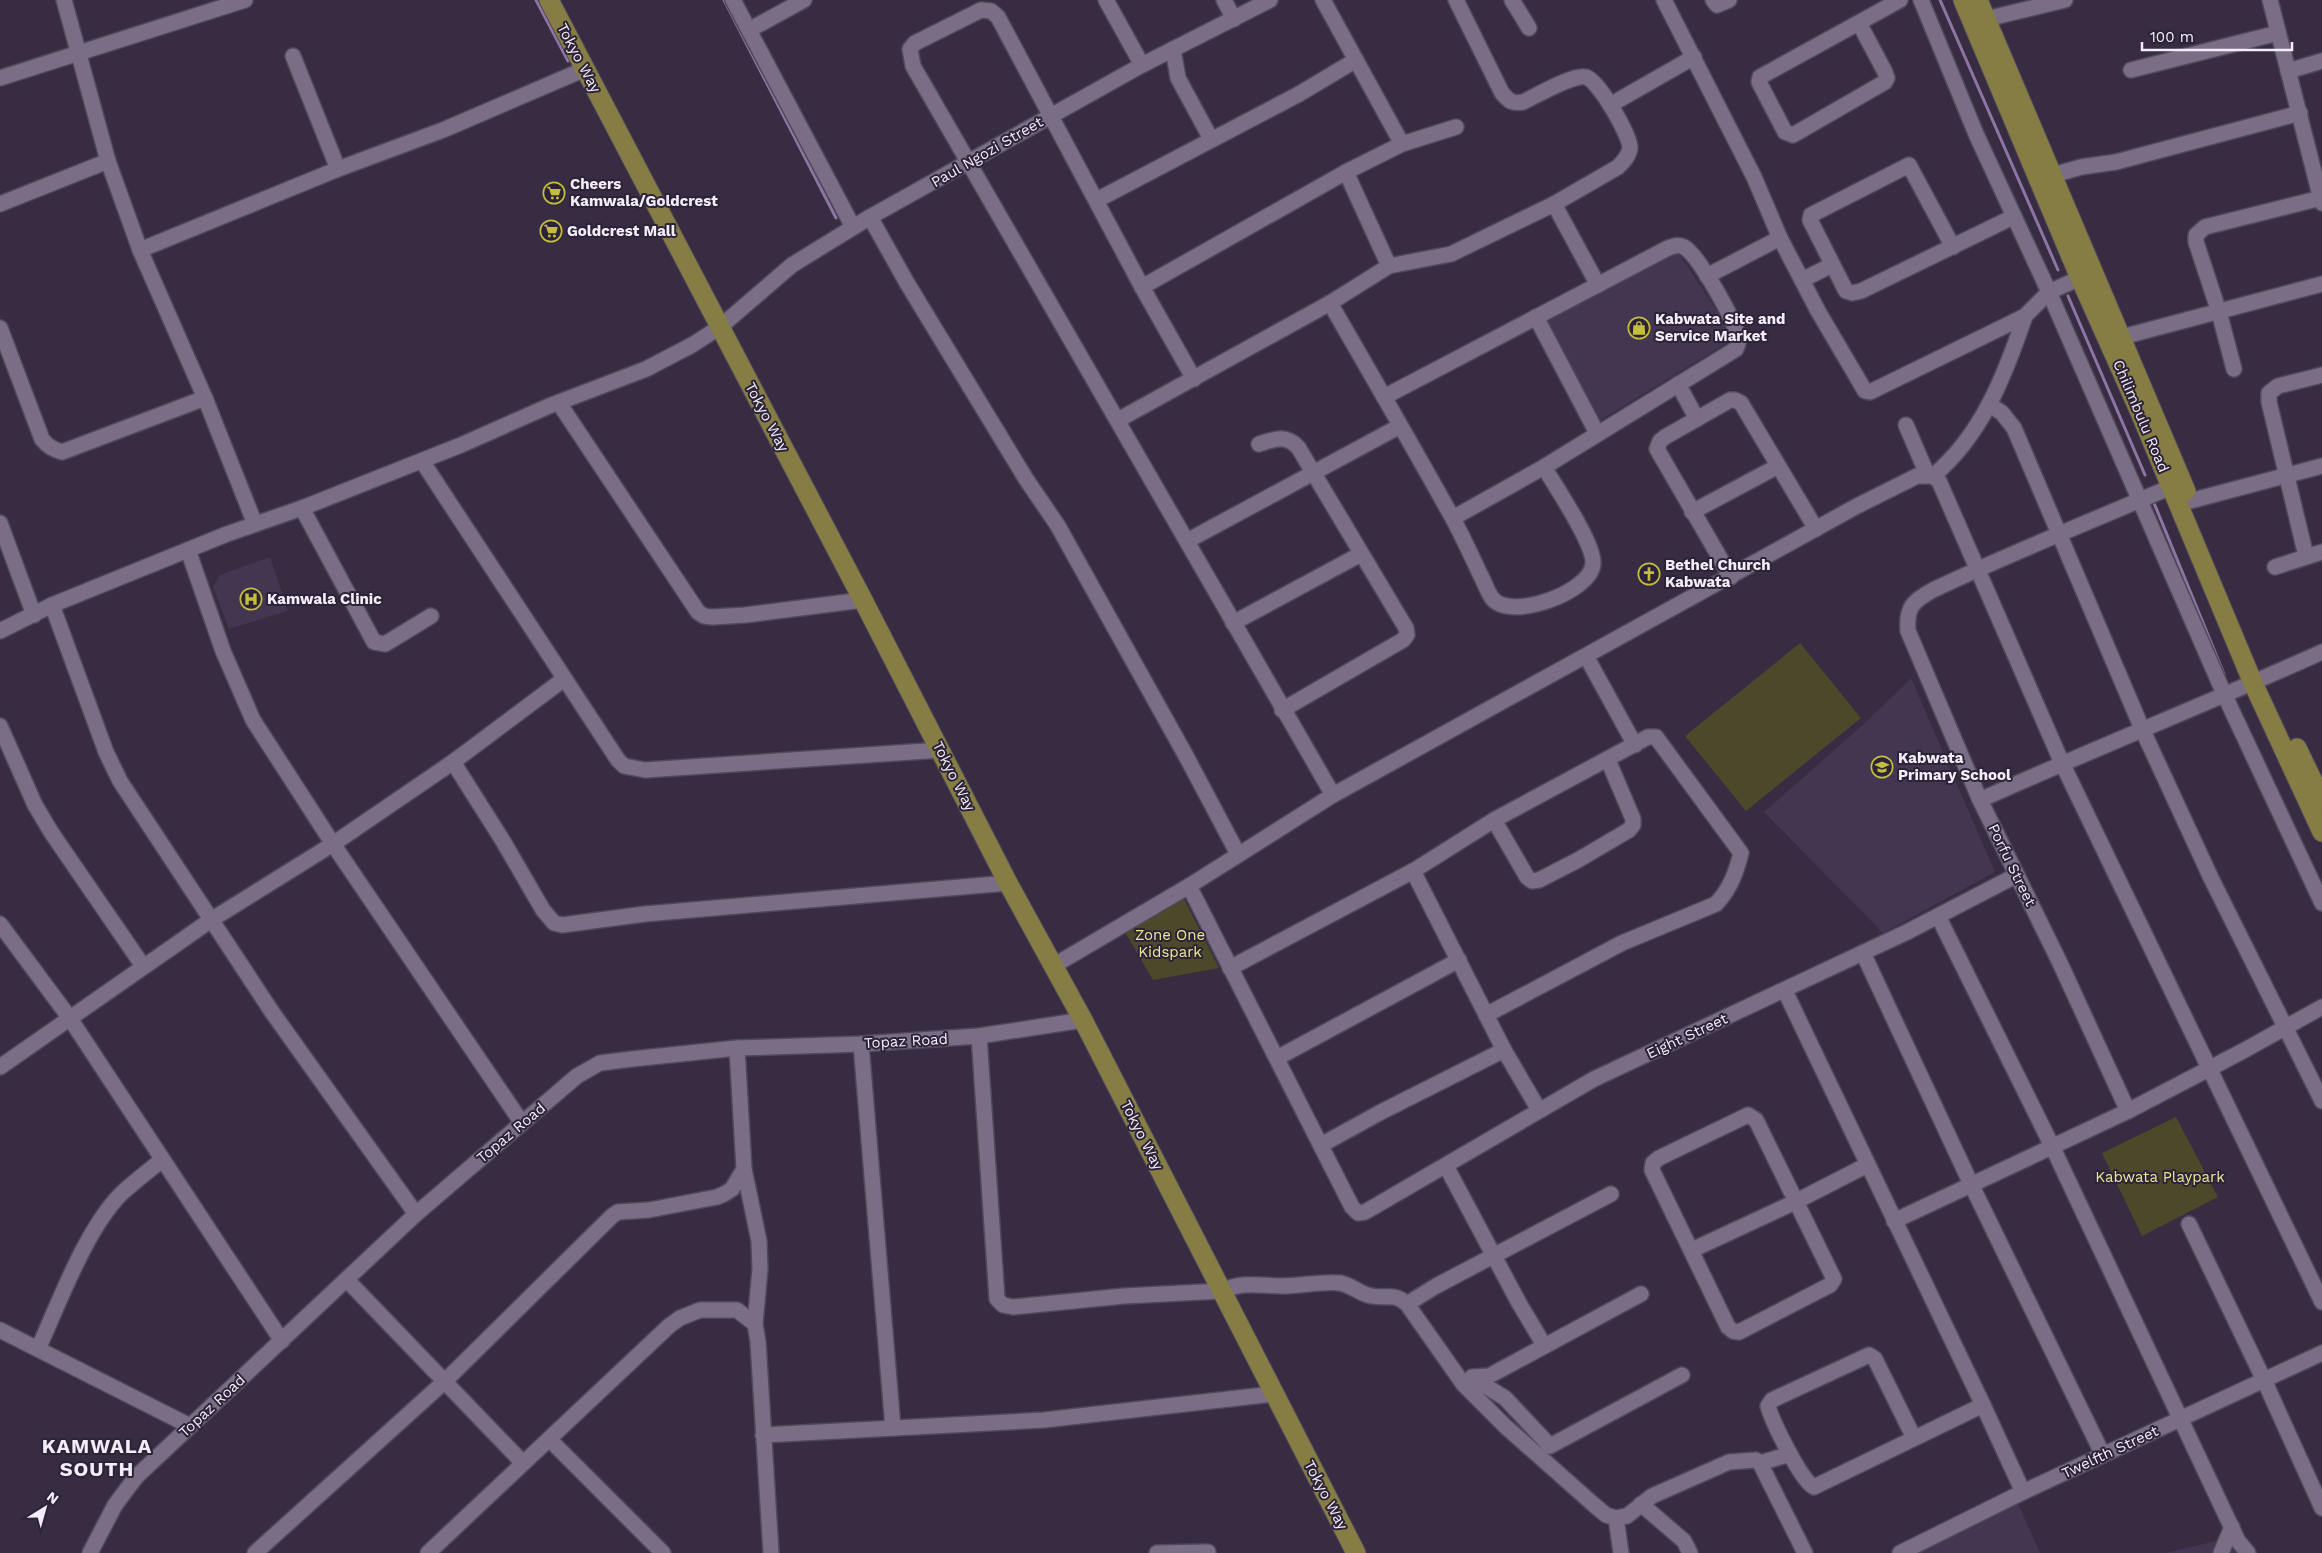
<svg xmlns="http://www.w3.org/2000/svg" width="2322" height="1553" font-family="'Work Sans',sans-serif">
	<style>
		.built { fill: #433650 }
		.green { fill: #4b492a }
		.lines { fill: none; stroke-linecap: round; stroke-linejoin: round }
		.stream { stroke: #8d75a4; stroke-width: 3 }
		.minor-casing { stroke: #51485a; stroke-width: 18 }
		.major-casing { stroke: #51485a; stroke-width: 21 }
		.minor { stroke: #7a6e86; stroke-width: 15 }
		.major { stroke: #857d43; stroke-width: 19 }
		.labels { text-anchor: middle; stroke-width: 4; stroke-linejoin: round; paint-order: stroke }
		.street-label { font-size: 15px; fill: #f3edfa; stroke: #2d2337 }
		.poi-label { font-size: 15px; font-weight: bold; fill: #f3edfa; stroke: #2d2337; text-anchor: start }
		.park-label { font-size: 15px; fill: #ebe894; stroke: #2d2337 }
		.district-label { font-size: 20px; font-weight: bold; letter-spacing: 1px; fill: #f3edfa; stroke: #2d2337 }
	</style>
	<rect width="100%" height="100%" fill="#372c41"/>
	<g class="built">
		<path d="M1678 252 1735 338 1599 421 1544 317Z"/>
		<path d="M270 557 288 611 229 629 213 587 220 575Z"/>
		<path d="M1911 678 1995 872 1883 933 1764 812 1866 722Z"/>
		<path d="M2017 1501 2040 1553H1917Z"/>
		<path d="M2216 1541 2238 1553H2165Z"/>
	</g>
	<g class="green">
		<path d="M1800 643 1861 718 1746 811 1685 736Z"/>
		<path d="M1183 897 1219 968 1153 980 1125 932Z"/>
		<path d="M2176 1117 2218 1197 2142 1236 2102 1153Z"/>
	</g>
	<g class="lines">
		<g class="stream">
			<path d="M536 0 568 61"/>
			<path d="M724 0 836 218"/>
			<path d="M1940 0 2058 270"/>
			<path d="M2068 296 2145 475"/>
			<path d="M2154 503 2224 674"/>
		</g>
		<g class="minor-casing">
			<g id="minor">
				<path d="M733 0 853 227"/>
				<path d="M1106 0 1142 65"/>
				<path d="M1224 0 1234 19"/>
				<path d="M1323 0 1402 144"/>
				<path d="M1512 0 1529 28"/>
				<path d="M1664 0 1754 177 1780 238 1818 311 1865 391 1870 392 2009 324 2025 316 2049 292 2080 278"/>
				<path d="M1713 0 1717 5 1729 0"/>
				<path d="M1921 0 1976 134 2049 292 2225 696 2322 903"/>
				<path d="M2270 0 2322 203"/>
				<path d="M1986 19 2065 0"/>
				<path d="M1859 23 1885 72 1887 78 1885 82 1793 135 1785 132 1759 82 1760 77 1900 0"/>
				<path d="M749 30 804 0"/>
				<path d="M1173 49 1178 78 1211 139"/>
				<path d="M293 56 338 169"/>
				<path d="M2131 70 2278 33"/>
				<path d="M2288 71 2322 61"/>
				<path d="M0 78 245 0"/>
				<path d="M1610 105 1694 57"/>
				<path d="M108 161 140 250 205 398 255 524"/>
				<path d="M1346 172 1389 266"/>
				<path d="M2053 175 2081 167 2116 162 2300 113"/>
				<path d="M1097 200 1299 94 1356 60"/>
				<path d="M0 204 108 161 64 0"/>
				<path d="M1554 204 1598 285"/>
				<path d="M870 217 907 283 1026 479 1058 526 1186 756 1238 854"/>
				<path d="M1953 247 1909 165 1811 215 1810 220 1846 291 1852 293 1861 291 2013 217"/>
				<path d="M140 250 338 169 443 130 585 69"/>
				<path d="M1707 276 1780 238"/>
				<path d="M1802 280 1832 265"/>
				<path d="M1142 287 1346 172 1402 144 1456 127"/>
				<path d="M1330 303C1371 374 1412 445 1452 517 1462 535 1471 555 1480 574 1484 581 1487 591 1492 598 1510 622 1591 592 1593 564 1595 544 1555 486 1544 467"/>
				<path d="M1536 317 1597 433"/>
				<path d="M0 328 42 439C48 447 53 449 62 452L205 398"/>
				<path d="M2122 337 2322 284"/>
				<path d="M2234 369 2219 312 2196 242V235L2205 227 2321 198"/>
				<path d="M1194 379 1142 287 998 17 991 11 981 10 915 43 910 49 913 66 1333 795"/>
				<path d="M1678 384 1697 419"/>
				<path d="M1384 397 1668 248C1674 246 1678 244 1684 247 1699 256 1735 320 1738 338 1739 342 1738 345 1736 349L1544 467 1453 518"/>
				<path d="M559 403 698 612 704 616 712 617 745 615 863 600"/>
				<path d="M1989 404 2002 413 2014 428 2143 731 2211 878 2322 1101"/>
				<path d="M1118 420 1330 303 1389 266 1451 254 1554 204 1618 167C1623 162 1629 156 1630 148 1630 135 1599 81 1586 77 1573 74 1536 96 1523 102 1512 104 1509 101 1502 93L1456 0"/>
				<path d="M1906 425 1927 474"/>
				<path d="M1259 444C1275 439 1285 434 1298 447L1406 628 1407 635 1403 640 1282 710"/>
				<path d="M422 461 618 760 624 766 645 770 941 750"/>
				<path d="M1933 476C1982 435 2005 375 2025 316"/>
				<path d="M2190 501 2322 466"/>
				<path d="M302 508 374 642 385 644 431 616"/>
				<path d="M1692 512 1778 466"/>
				<path d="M0 523 34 615"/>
				<path d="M1187 541 1400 426"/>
				<path d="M188 550 223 651 253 720 333 844 522 1123"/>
				<path d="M2306 556 2269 402V393L2278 386 2322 375"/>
				<path d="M2275 567 2322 552"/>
				<path d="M1731 577 1657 449 1660 441 1665 437 1730 400H1735L1741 403 1816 529"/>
				<path d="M52 605 106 752 120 781 272 1012 416 1214"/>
				<path d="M1233 623 1361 554"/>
				<path d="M0 631 52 605 227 534 302 508 461 445 549 406 646 369 692 345 720 327 792 265 870 217 1142 65 1270 0"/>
				<path d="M1586 656 1635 745"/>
				<path d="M0 726 35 805 51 832 143 966"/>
				<path d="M453 762 503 841 543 910 554 923 562 925 645 914 1008 883"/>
				<path d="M1980 800C2093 749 2209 703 2322 652"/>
				<path d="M1494 820 1527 877 1532 881 1539 880 1578 860 1629 830 1633 825V819L1608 760"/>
				<path d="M1413 871 1504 1050 1539 1110"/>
				<path d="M1189 886 1352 1207 1358 1213 1365 1212 1594 1079 1907 932 2017 875"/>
				<path d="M1938 916 2052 1146 2238 1541 2248 1553"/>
				<path d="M0 924 69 1017 282 1341"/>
				<path d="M1863 953 1971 1184 2103 1455"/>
				<path d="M1053 966 1189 886 1333 795 1857 506 1917 476H1933L1939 481 2062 763 2322 1302"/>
				<path d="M1230 968 1413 871 1494 820 1648 737H1656L1741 853C1736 873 1730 889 1716 904L1622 943 1486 1015"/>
				<path d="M1785 991 1983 1405 2023 1492"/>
				<path d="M979 1036 997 1299 1003 1305 1013 1307 1124 1296 1222 1291C1242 1281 1261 1286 1283 1286 1301 1286 1322 1281 1340 1283 1352 1285 1361 1295 1372 1296 1388 1299 1393 1292 1407 1304L1464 1385 1505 1426 1593 1504 1606 1515 1616 1518 1627 1516 1652 1496 1729 1462 1756 1460 1760 1463 1790 1454"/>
				<path d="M861 1044 893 1428"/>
				<path d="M1277 1058 1459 960"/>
				<path d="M0 1067 211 920 333 844 453 762 564 679"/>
				<path d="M2128 1111 2060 963 1980 800 1908 631C1906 607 1913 601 1933 590 2011 553 2091 521 2171 487"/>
				<path d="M1748 1115 1756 1120 1834 1279 1830 1285 1739 1332 1733 1331 1728 1327 1652 1170 1653 1163 1659 1158Z"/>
				<path d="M1321 1145 1381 1112 1504 1050"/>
				<path d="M1446 1166 1519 1303 1544 1345"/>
				<path d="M744 1169 759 1241 760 1269 755 1324"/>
				<path d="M1894 1221 2128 1111 2243 1051 2322 1007"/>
				<path d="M2189 1224 2264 1380 2322 1508"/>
				<path d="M1692 1250 1795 1202 1867 1165"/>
				<path d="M347 1280 523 1463"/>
				<path d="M1407 1304 1436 1286 1611 1194"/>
				<path d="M0 1330 190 1426"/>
				<path d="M38 1349C59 1303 86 1229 121 1194 134 1182 148 1171 162 1160"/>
				<path d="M1472 1377 1489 1376 1641 1294"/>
				<path d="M1474 1379 1505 1398 1550 1446 1682 1375"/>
				<path d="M763 1435 1044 1420 1273 1394"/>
				<path d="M1914 1438 1875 1359 1869 1355 1772 1400 1768 1406C1772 1421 1801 1481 1814 1487L1983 1405"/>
				<path d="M549 1439 663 1553"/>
				<path d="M1760 1463 1805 1553"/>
				<path d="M1641 1504 1684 1541 1690 1553"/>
				<path d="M1616 1518 1621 1553"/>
				<path d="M90 1553 115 1505 136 1477 416 1214 577 1076 600 1063 632 1059 737 1048 861 1044 979 1036 1083 1020"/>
				<path d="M255 1553 444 1382 612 1216 618 1212 649 1210 717 1197 724 1194 732 1189 744 1169 737 1048"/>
				<path d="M428 1553 669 1326 680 1318 700 1310H737L755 1324 758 1342 771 1553"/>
				<path d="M1157 1553 1208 1552"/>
				<path d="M1900 1553 2023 1492 2322 1353"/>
				<path d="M2221 1553 2232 1527"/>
			</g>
		</g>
		<g class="major-casing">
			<g id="major">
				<path d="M549 0 863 600 1008 883 1083 1020 1356 1553"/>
				<path d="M1963 0 2080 278 2139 410 2253 683 2322 832"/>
				<path d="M1978 0 2186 491"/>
				<path d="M2297 748 2322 800"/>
			</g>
		</g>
		<use href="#minor" class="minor"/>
		<use href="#major" class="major"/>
	</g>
	<defs>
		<g id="supermarket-ring" transform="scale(1.125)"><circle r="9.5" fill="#2d2337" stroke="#c4bd3e" stroke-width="1.5"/><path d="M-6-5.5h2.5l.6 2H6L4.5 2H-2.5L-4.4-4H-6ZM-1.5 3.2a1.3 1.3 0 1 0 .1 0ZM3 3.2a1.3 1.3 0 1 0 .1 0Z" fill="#c4bd3e"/></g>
		<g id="shop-ring" transform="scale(1.125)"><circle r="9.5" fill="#2d2337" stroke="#c4bd3e" stroke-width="1.5"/><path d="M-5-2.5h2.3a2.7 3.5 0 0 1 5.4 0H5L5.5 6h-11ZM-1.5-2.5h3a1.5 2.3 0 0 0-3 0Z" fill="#c4bd3e"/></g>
		<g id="church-ring" transform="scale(1.125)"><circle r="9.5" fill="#2d2337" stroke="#c4bd3e" stroke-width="1.5"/><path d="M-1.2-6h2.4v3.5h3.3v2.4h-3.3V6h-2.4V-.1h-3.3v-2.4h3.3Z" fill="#c4bd3e"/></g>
		<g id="hospital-ring" transform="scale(1.125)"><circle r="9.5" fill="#2d2337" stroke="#c4bd3e" stroke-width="1.5"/><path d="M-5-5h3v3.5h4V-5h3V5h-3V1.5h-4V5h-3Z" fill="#c4bd3e"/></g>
		<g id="school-ring" transform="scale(1.125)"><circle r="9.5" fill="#2d2337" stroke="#c4bd3e" stroke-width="1.5"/><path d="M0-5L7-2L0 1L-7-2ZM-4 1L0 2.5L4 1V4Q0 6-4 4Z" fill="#c4bd3e"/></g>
	</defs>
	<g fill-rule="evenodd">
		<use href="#supermarket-ring" x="554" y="193"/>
		<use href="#supermarket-ring" x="551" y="231"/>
		<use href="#shop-ring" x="1639" y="328"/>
		<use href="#church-ring" x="1649" y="574"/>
		<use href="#hospital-ring" x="251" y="599"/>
		<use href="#school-ring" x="1882" y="767"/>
	</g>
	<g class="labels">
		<g class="street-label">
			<text transform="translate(579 58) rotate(62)" y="5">Tokyo Way</text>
			<text transform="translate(987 152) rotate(-30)" y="5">Paul Ngozi Street</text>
			<text transform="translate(2141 416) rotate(67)" y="5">Chilimbulu Road</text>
			<text transform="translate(767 417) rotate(62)" y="5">Tokyo Way</text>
			<text transform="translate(954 776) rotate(63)" y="5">Tokyo Way</text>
			<text transform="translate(2012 865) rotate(64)" y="5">Porfu Street</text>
			<text transform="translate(1687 1036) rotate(-25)" y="5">Eight Street</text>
			<text transform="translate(906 1041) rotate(-3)" y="5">Topaz Road</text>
			<text transform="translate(511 1133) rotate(-40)" y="5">Topaz Road</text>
			<text transform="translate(1142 1135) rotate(63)" y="5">Tokyo Way</text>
			<text transform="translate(212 1406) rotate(-43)" y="5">Topaz Road</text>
			<text transform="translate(2110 1452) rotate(-25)" y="5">Twelfth Street</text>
			<text transform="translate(1326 1495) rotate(62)" y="5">Tokyo Way</text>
		</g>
		<g class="poi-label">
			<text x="570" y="189">Cheers<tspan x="570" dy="17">Kamwala/Goldcrest</tspan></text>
			<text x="567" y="236">Goldcrest Mall</text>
			<text x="1655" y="324">Kabwata Site and<tspan x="1655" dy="17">Service Market</tspan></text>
			<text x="1665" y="570">Bethel Church<tspan x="1665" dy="17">Kabwata</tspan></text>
			<text x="267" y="604">Kamwala Clinic</text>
			<text x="1898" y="763">Kabwata<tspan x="1898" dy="17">Primary School</tspan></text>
		</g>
		<g class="park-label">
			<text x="1170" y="940">Zone One<tspan x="1170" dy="17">Kidspark</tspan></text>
			<text x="2160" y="1182">Kabwata Playpark</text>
		</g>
		<g class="district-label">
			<text x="97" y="1453">KAMWALA<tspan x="97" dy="23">SOUTH</tspan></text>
		</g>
	</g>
	<g transform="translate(45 1508) rotate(37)" stroke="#2d2337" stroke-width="4" paint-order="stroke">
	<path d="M0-4L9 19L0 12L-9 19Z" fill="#f3edfa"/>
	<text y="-8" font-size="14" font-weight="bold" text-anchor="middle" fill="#f3edfa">N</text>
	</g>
	<path d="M2142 42v8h150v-8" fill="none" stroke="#f3edfa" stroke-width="2.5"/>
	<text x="2150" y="42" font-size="15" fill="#f3edfa" stroke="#2d2337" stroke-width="4" paint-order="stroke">100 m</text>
</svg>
